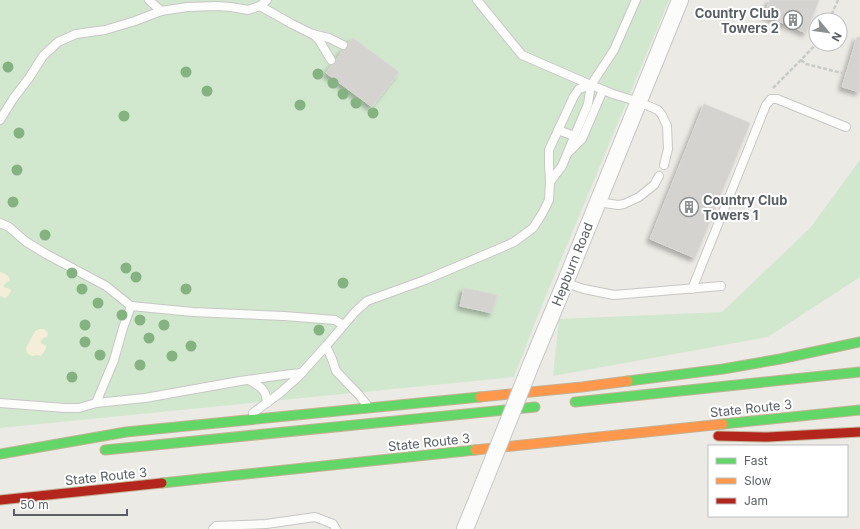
<svg xmlns="http://www.w3.org/2000/svg" width="860" height="529" font-family="Inter,sans-serif">
	<style>
		.green { fill: #d2e8ce }
		.sand { fill: #f4edd9 }
		.building { fill: #d4d3d0; stroke: #dad8d4; filter: url(#shadow) }
		.lines { fill: none; stroke-linecap: round; stroke-linejoin: round }
		.lane-casing { stroke: #c7c7c6; stroke-width: 10 }
		.street-casing { stroke: #c7c7c6; stroke-width: 18 }
		.fast-casing { stroke: #c3b292; stroke-width: 11 }
		.slow-casing { stroke: #c3b292; stroke-width: 11 }
		.jam-casing { stroke: #c3b292; stroke-width: 11 }
		.path { stroke: #c7ccc9; stroke-width: 2.5; stroke-dasharray: 4 2; stroke-linecap: butt }
		.lane { stroke: #fcfcfb; stroke-width: 8 }
		.street { stroke: #fcfcfb; stroke-width: 16 }
		.fast { stroke: #63d668; stroke-width: 9 }
		.slow { stroke: #ff974d; stroke-width: 9 }
		.jam { stroke: #b3261e; stroke-width: 9 }
		.street-bridge-casing { stroke: #c7c7c6; stroke-width: 18; stroke-linecap: butt }
		.street-bridge { stroke: #fcfcfb; stroke-width: 16 }
		.tree { fill: #84b381 }
		.labels { text-anchor: middle; stroke-width: 4; stroke-linejoin: round; paint-order: stroke }
		.poi-label { font-size: 13px; font-weight: bold; fill: #5a5f64; stroke: #fff; text-anchor: end }
		.street-label { font-size: 13px; fill: #5a5f64; stroke: #fff }
	</style>
	<defs>
		<filter id="shadow"><feDropShadow dx="-3.5" dy="3.5" stdDeviation="2" flood-color="#0004"/></filter>
	</defs>
	<rect width="100%" height="100%" fill="#ebeae5"/>
	<g class="green">
		<path d="M0 0H669L540 310 514 377 0 428Z"/>
		<path d="M860 160V277L768 337 553 376 559 319 722 312 811 227Z"/>
	</g>
	<g class="sand">
		<path d="M0 272C5 273 9 276 10 280L7 282 3 286 4 287 10 289 11 291 8 296 5 298 0 296Z"/>
		<path d="M39 329H44C47 331 49 333 47 337L43 338 40 342 46 346V349L41 356 37 355 32 356 27 353 26 348 35 331Z"/>
	</g>
	<g class="building">
		<path d="M770 0H819L806 33 764 15Z"/>
		<path d="M857 37H860V92L842 87Z"/>
		<path d="M353 38 399 72 372 107 326 73 332 65 336 63V60L343 50 348 48V44Z"/>
		<path d="M704 104 750 123 695 258 650 239Z"/>
		<path d="M464 288 497 295 492 313 460 306Z"/>
	</g>
	<g class="lines">
		<g class="lane-casing">
			<g id="lane">
				<path d="M149 0 161 11"/>
				<path d="M477 0 522 55 591 85"/>
				<path d="M636 0 614 50 591 85 613 94 639 102 658 110 662 115 667 126 668 149 664 165"/>
				<path d="M260 6 292 24 312 34 329 38 343 45"/>
				<path d="M313 34 319 40 331 60"/>
				<path d="M0 120 13 99 29 78 43 56 58 42 76 34 105 30 135 21 161 11 187 7 217 6 231 7 248 10 260 6 267 0"/>
				<path d="M558 130 574 136"/>
				<path d="M570 151 582 139 603 90"/>
				<path d="M550 182 562 166 580 123 588 104 591 85"/>
				<path d="M598 202 618 205 624 204 639 197 654 185 659 176"/>
				<path d="M0 223 9 227 25 241 46 254 106 286 131 306 193 312 284 316 335 320 343 325"/>
				<path d="M565 283 584 289 614 295 721 286"/>
				<path d="M692 289 766 105 771 99H777L846 127"/>
				<path d="M326 346 332 359 336 371 359 395 367 405"/>
				<path d="M249 380C261 387 266 389 267 403"/>
				<path d="M0 403 65 408H79L96 403 145 398 240 381 291 374 302 373"/>
				<path d="M96 403 114 360 123 328 131 306"/>
				<path d="M253 413 280 393 298 377 326 346 355 312 367 301 425 280 496 250 514 242 533 228 542 214 549 200 550 182 549 165V150L574 96 579 89 591 85"/>
				<path d="M213 529 216 526 266 524 315 517 333 524 336 529"/>
			</g>
		</g>
		<g class="street-casing">
			<g id="street">
				<path d="M532 362 565 283 680 0"/>
				<path d="M465 529 484 482"/>
			</g>
		</g>
		<g class="fast-casing">
			<g id="fast">
				<path d="M628 381 723 369 780 359 860 342"/>
				<path d="M575 402 860 372"/>
				<path d="M723 424 860 410"/>
				<path d="M105 450 535 407"/>
				<path d="M0 454 126 432 480 397"/>
				<path d="M162 483 475 450"/>
			</g>
		</g>
		<g class="slow-casing">
			<g id="slow">
				<path d="M480 397 582 387 628 381"/>
				<path d="M475 450 723 424"/>
			</g>
		</g>
		<g class="jam-casing">
			<g id="jam">
				<path d="M718 436 768 437 860 432"/>
				<path d="M0 500 162 483"/>
			</g>
		</g>
		<g class="path">
			<path d="M829 20 838 0"/>
			<path d="M801 60 806 64 846 74"/>
			<path d="M773 88 801 60 816 44"/>
		</g>
		<use href="#lane" class="lane"/>
		<use href="#street" class="street"/>
		<use href="#fast" class="fast"/>
		<use href="#slow" class="slow"/>
		<use href="#jam" class="jam"/>
		<g class="street-bridge-casing">
			<path id="street-bridge" d="M484 482 532 362"/>
		</g>
		<use href="#street-bridge" class="street-bridge"/>
	</g>
	<g class="tree">
		<circle cx="8" cy="67" r="5.5"/>
		<circle cx="186" cy="72" r="5.5"/>
		<circle cx="318" cy="74" r="5.5"/>
		<circle cx="333" cy="83" r="5.5"/>
		<circle cx="207" cy="91" r="5.5"/>
		<circle cx="343" cy="94" r="5.5"/>
		<circle cx="356" cy="103" r="5.5"/>
		<circle cx="300" cy="105" r="5.5"/>
		<circle cx="373" cy="113" r="5.5"/>
		<circle cx="124" cy="116" r="5.5"/>
		<circle cx="19" cy="133" r="5.5"/>
		<circle cx="17" cy="170" r="5.5"/>
		<circle cx="13" cy="202" r="5.5"/>
		<circle cx="45" cy="235" r="5.5"/>
		<circle cx="126" cy="268" r="5.5"/>
		<circle cx="72" cy="273" r="5.5"/>
		<circle cx="136" cy="277" r="5.5"/>
		<circle cx="343" cy="283" r="5.5"/>
		<circle cx="82" cy="289" r="5.5"/>
		<circle cx="186" cy="289" r="5.5"/>
		<circle cx="98" cy="303" r="5.5"/>
		<circle cx="122" cy="315" r="5.5"/>
		<circle cx="140" cy="320" r="5.5"/>
		<circle cx="85" cy="325" r="5.5"/>
		<circle cx="164" cy="325" r="5.5"/>
		<circle cx="319" cy="330" r="5.5"/>
		<circle cx="149" cy="338" r="5.5"/>
		<circle cx="85" cy="342" r="5.5"/>
		<circle cx="191" cy="346" r="5.5"/>
		<circle cx="100" cy="355" r="5.5"/>
		<circle cx="172" cy="356" r="5.5"/>
		<circle cx="140" cy="365" r="5.5"/>
		<circle cx="72" cy="377" r="5.5"/>
	</g>
	<defs>
		<g id="building-ring" transform="scale(1)"><circle r="9.5" fill="#fff" stroke="#8d9091" stroke-width="1.5"/><path d="M-4-6H4V6H1V3H-1V6H-4ZM-2.5-4.3h1.7v1.8h-1.7ZM.8-4.3h1.7v1.8H.8ZM-2.5-1h1.7V.8h-1.7ZM.8-1h1.7V.8H.8Z" fill="#8d9091"/></g>
	</defs>
	<g fill-rule="evenodd">
		<use href="#building-ring" x="793" y="20"/>
		<use href="#building-ring" x="689" y="207"/>
	</g>
	<g class="labels">
		<g class="poi-label">
			<text x="779" y="18">Country Club<tspan x="779" dy="15">Towers 2</tspan></text>
			<text x="703" y="205" text-anchor="start">Country Club<tspan x="703" dy="15">Towers 1</tspan></text>
		</g>
		<g class="street-label">
			<text transform="translate(572 264) rotate(-68)" y="5">Hepburn Road</text>
			<text transform="translate(751 408) rotate(-6)" y="5">State Route 3</text>
			<text transform="translate(429 442) rotate(-6)" y="5">State Route 3</text>
			<text transform="translate(106 476) rotate(-6)" y="5">State Route 3</text>
		</g>
	</g>
	<rect x="708" y="445" width="140" height="72" fill="#ffffff" stroke="#bdbfc1"/>
	<rect x="716" y="458" width="20" height="6" fill="#63d668" stroke="#bdbfc1"/>
	<text x="744" y="465" font-size="12" fill="#5a5f64">Fast</text>
	<rect x="716" y="478" width="20" height="6" fill="#ff974d" stroke="#bdbfc1"/>
	<text x="744" y="485" font-size="12" fill="#5a5f64">Slow</text>
	<rect x="716" y="498" width="20" height="6" fill="#b3261e" stroke="#bdbfc1"/>
	<text x="744" y="505" font-size="12" fill="#5a5f64">Jam</text>
	<g transform="translate(828 32) rotate(119)"><circle r="19" fill="#ffffff" stroke="#bdbfc1"/>
	<path d="M0-3L7 15L0 10L-7 15Z" fill="#8d9091"/>
	<text y="-6" font-size="11" font-weight="bold" text-anchor="middle" fill="#5a5f64">N</text>
	</g>
	<path d="M14 509v6h113v-6" fill="none" stroke="#5a5f64" stroke-width="2"/>
	<text x="20" y="509" font-size="12" fill="#5a5f64" stroke="#ffffff" stroke-width="3" paint-order="stroke">50 m</text>
</svg>
